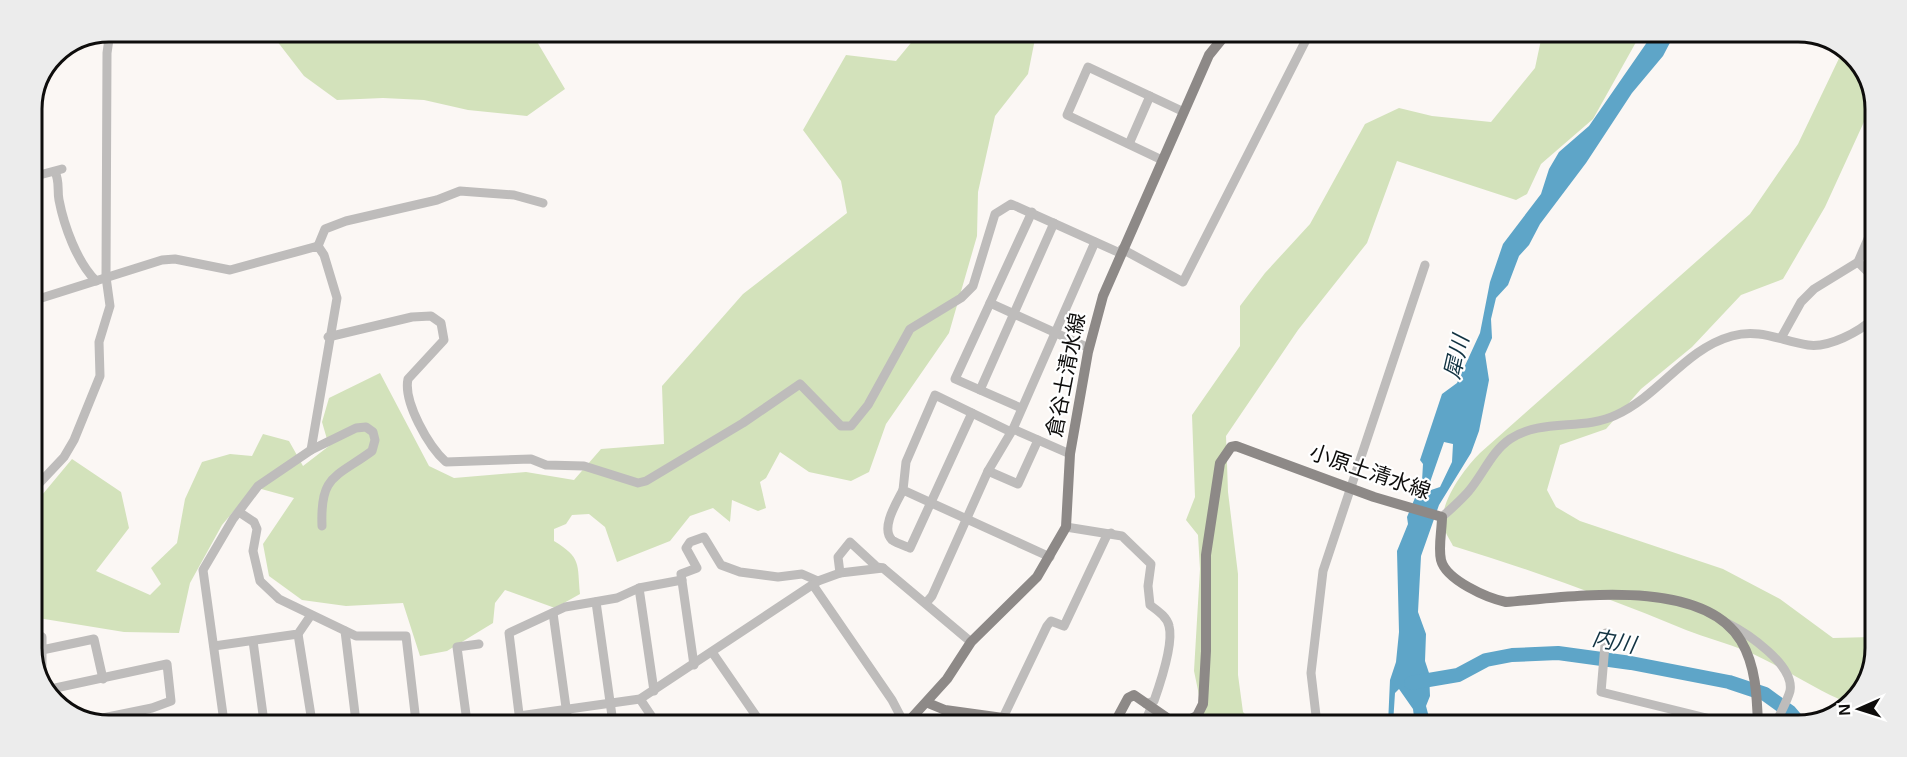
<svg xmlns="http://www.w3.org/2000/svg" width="1907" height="757" font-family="Arial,'Noto Sans JP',sans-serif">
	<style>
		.green { fill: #d3e2bb }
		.water { fill: #5ea5c8; fill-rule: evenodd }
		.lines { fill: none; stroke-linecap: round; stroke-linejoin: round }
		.river { stroke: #5ea5c8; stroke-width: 14 }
		.minor { stroke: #bebcbb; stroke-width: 9 }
		.major { stroke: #8d8987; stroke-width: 10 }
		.labels { text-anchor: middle; stroke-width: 4.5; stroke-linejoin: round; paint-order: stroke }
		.street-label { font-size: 21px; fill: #0e0d0c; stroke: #fff }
		.water-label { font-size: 22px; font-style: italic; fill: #123342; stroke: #fff }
		.rim { fill: none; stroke: #0e0d0c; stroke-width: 3 }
	</style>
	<rect width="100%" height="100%" fill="#fbf7f4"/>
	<g class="green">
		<path d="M270 32 528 33 536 40 565 89 527 116 468 110 424 100 383 98 337 100 304 76Z"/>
		<path d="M913 33 1036 34 1028 74 995 116 978 192 977 236 949 333 886 424 869 472 851 481 809 472 780 452 766 478 760 482 766 508 758 511 732 500 730 522 713 508 690 516 670 541 617 562 605 527 589 514 572 515 566 524 554 529V541C582 558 577 564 580 594L555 608 505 590 495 603 493 623 447 651 420 656 403 603 346 606 302 600 269 576 263 544 294 498 254 487 222 525 190 583 179 633 124 632 32 617V507L72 459 121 492 129 528 96 571 150 595 161 584 151 568 177 543 185 499 202 462 230 454 252 456 263 434 289 441 303 466 329 446 322 422 329 398 380 373 429 466 454 478 526 472 574 480 601 449 664 444 662 386 743 294 847 213 841 181 803 130 846 55 896 61 915 38Z"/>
		<path d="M1542 35H1640L1593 119 1541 164 1527 194 1516 200 1397 161 1367 243 1298 330 1226 436 1228 492 1238 574V675L1243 712 1255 724H1205L1194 671 1200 569 1198 535 1186 520 1195 497 1192 415 1240 346V306L1265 273 1310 224 1365 124 1399 108 1432 116 1491 122 1535 68Z"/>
		<path d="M1843 50 1859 62 1874 100 1825 207 1783 279 1741 295 1692 347 1641 389 1606 429 1560 445 1547 490 1556 507 1580 521 1723 569 1780 599 1833 638 1872 637 1871 673 1848 703C1813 689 1782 666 1746 651 1727 643 1706 638 1686 630 1609 598 1532 570 1453 546 1450 540 1444 531 1443 524 1440 501 1465 468 1480 453L1750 214 1798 144Z"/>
	</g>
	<path class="water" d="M1652 35H1674L1663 56 1632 93 1586 163 1540 224 1529 245 1519 256 1508 285 1496 298 1491 319 1492 338 1485 354 1489 380 1479 431 1471 453 1439 505 1421 556 1418 612 1426 634 1425 661 1429 673 1430 696 1426 706 1431 725H1415L1413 709 1399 689 1395 693 1393 724H1388L1390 680 1396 662 1399 632 1397 551 1408 524 1407 517 1422 481 1423 464 1420 460 1442 394 1457 383 1480 333 1490 282 1503 244 1541 194 1549 169 1559 152 1589 126ZM1444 442 1453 444 1452 462 1440 487 1431 490 1429 485Z"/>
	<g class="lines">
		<path class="river" d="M1411 683 1458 675 1486 660 1512 655 1558 653 1631 663 1729 682 1765 694 1790 712 1801 725"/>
		<g class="minor">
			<path d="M1129 144 1150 96"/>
			<path d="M1162 160 1067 115 1088 67 1184 112"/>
			<path d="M55 172C60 182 57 190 59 200 64 226 77 262 96 281"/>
			<path d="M32 177 62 169"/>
			<path d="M318 246 325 229 346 221 437 200 460 191 514 195 543 203"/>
			<path d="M1122 249 1183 282 1309 34"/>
			<path d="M1858 262 1874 278"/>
			<path d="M32 301 162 260 175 259 230 270 318 246 324 255 337 298 311 450"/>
			<path d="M990 303 1089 348"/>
			<path d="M328 337 412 317 431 316 441 323 444 340 408 379C403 402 429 447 446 462L531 459 546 465 584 466 638 483 646 481 743 423 800 384 841 426H851L868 405 910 329 961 298 973 286 995 214 1011 204 1120 253"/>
			<path d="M1781 338 1801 302 1814 289 1858 262 1874 225"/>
			<path d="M980 390 1054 223"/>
			<path d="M1021 408 955 379 1032 212"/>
			<path d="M1013 429 1070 454"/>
			<path d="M1009 431 935 395 906 462 903 490 1050 557"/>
			<path d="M988 471 1018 484 1038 440"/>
			<path d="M903 490C897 502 880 528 892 540 896 543 905 546 910 548L972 413"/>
			<path d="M32 491 64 457 74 440 100 376 99 342 110 306 106 277 107 53 110 32"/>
			<path d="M239 512 254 522 257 529 253 551 260 581 279 599 356 636H406L416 722"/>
			<path d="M1442 517C1451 509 1460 501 1468 492 1483 475 1491 452 1510 439 1542 418 1583 431 1616 415 1660 395 1685 349 1732 336 1760 328 1781 341 1808 345 1829 348 1859 332 1874 318"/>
			<path d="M1066 527 1122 536 1151 564 1148 586 1150 605C1158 611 1167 617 1169 626 1174 644 1160 684 1154 701L1146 704"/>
			<path d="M840 573 838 557 850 542 877 567 883 568"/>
			<path d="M813 585 892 700 904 723"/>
			<path d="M639 588 682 580"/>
			<path d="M596 602 613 723"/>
			<path d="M926 603 932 596 988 471 1013 429 1095 242"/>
			<path d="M553 613 568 722"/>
			<path d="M1727 623C1747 633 1795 665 1790 691 1787 702 1779 715 1775 725"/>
			<path d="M32 630 42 637V679"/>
			<path d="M345 631 356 722"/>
			<path d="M1606 633 1601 692 1735 725"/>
			<path d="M298 634 312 722"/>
			<path d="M253 641 264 722"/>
			<path d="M214 646 298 634 311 615"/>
			<path d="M42 650 94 639 103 679"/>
			<path d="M712 652 761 723"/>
			<path d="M694 665 681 574 697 568 686 548 690 542 704 537 721 565 740 572 778 577 802 574 818 581"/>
			<path d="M46 690 167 664 171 701 152 708 88 721"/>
			<path d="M640 699 656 723"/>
			<path d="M519 716 640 699 818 581 840 573 883 568 971 642"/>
			<path d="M224 722 203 570 233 519 258 486 311 450 356 428 366 427 373 432 375 440 372 451C335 478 320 475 322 526"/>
			<path d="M467 722 457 647 479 644"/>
			<path d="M520 722 509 633 565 607 617 598 639 588 654 691"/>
			<path d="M1000 724 1047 626 1051 621 1064 626 1107 535 1111 533"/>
			<path d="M1144 724 1151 708"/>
			<path d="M1317 724 1311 673 1323 571 1425 265"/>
		</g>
		<g class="major">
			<path d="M928 703 945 710 1048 724"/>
			<path d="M907 723 947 679 971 642 1037 577 1066 527 1070 454 1088 352 1103 296 1209 55 1226 34"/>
			<path d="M1114 724 1128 698 1134 695 1176 724"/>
			<path d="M1181 724 1197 716 1203 704 1206 651V555L1220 463 1231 447 1236 446 1374 497 1442 517C1442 530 1438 547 1441 560 1446 580 1487 598 1506 602 1569 597 1702 576 1741 641 1756 666 1757 697 1758 725"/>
		</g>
	</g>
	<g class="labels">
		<g class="street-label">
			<text transform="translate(1066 375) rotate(-79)" y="7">倉谷土清水線</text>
			<text transform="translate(1370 472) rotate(19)" y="7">小原土清水線</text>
		</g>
		<g class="water-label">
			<text transform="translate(1456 357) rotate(-77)" y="8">犀川</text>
			<text transform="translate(1614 641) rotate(10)" y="8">内川</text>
		</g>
	</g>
	<path d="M0 0H1907V757H0ZM109 42H1798A67 67 0 0 1 1865 109V648A67 67 0 0 1 1798 715H109A67 67 0 0 1 42 648V109A67 67 0 0 1 109 42Z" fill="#ececec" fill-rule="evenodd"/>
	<path class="rim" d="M109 42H1798A67 67 0 0 1 1865 109V648A67 67 0 0 1 1798 715H109A67 67 0 0 1 42 648V109A67 67 0 0 1 109 42Z"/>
	<g transform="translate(1859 709) rotate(267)" stroke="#ffffff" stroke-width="4.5" paint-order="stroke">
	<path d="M0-4.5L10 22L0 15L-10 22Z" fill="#0e0d0c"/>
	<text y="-9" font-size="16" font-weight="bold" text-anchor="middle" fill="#0e0d0c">N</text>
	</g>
</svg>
